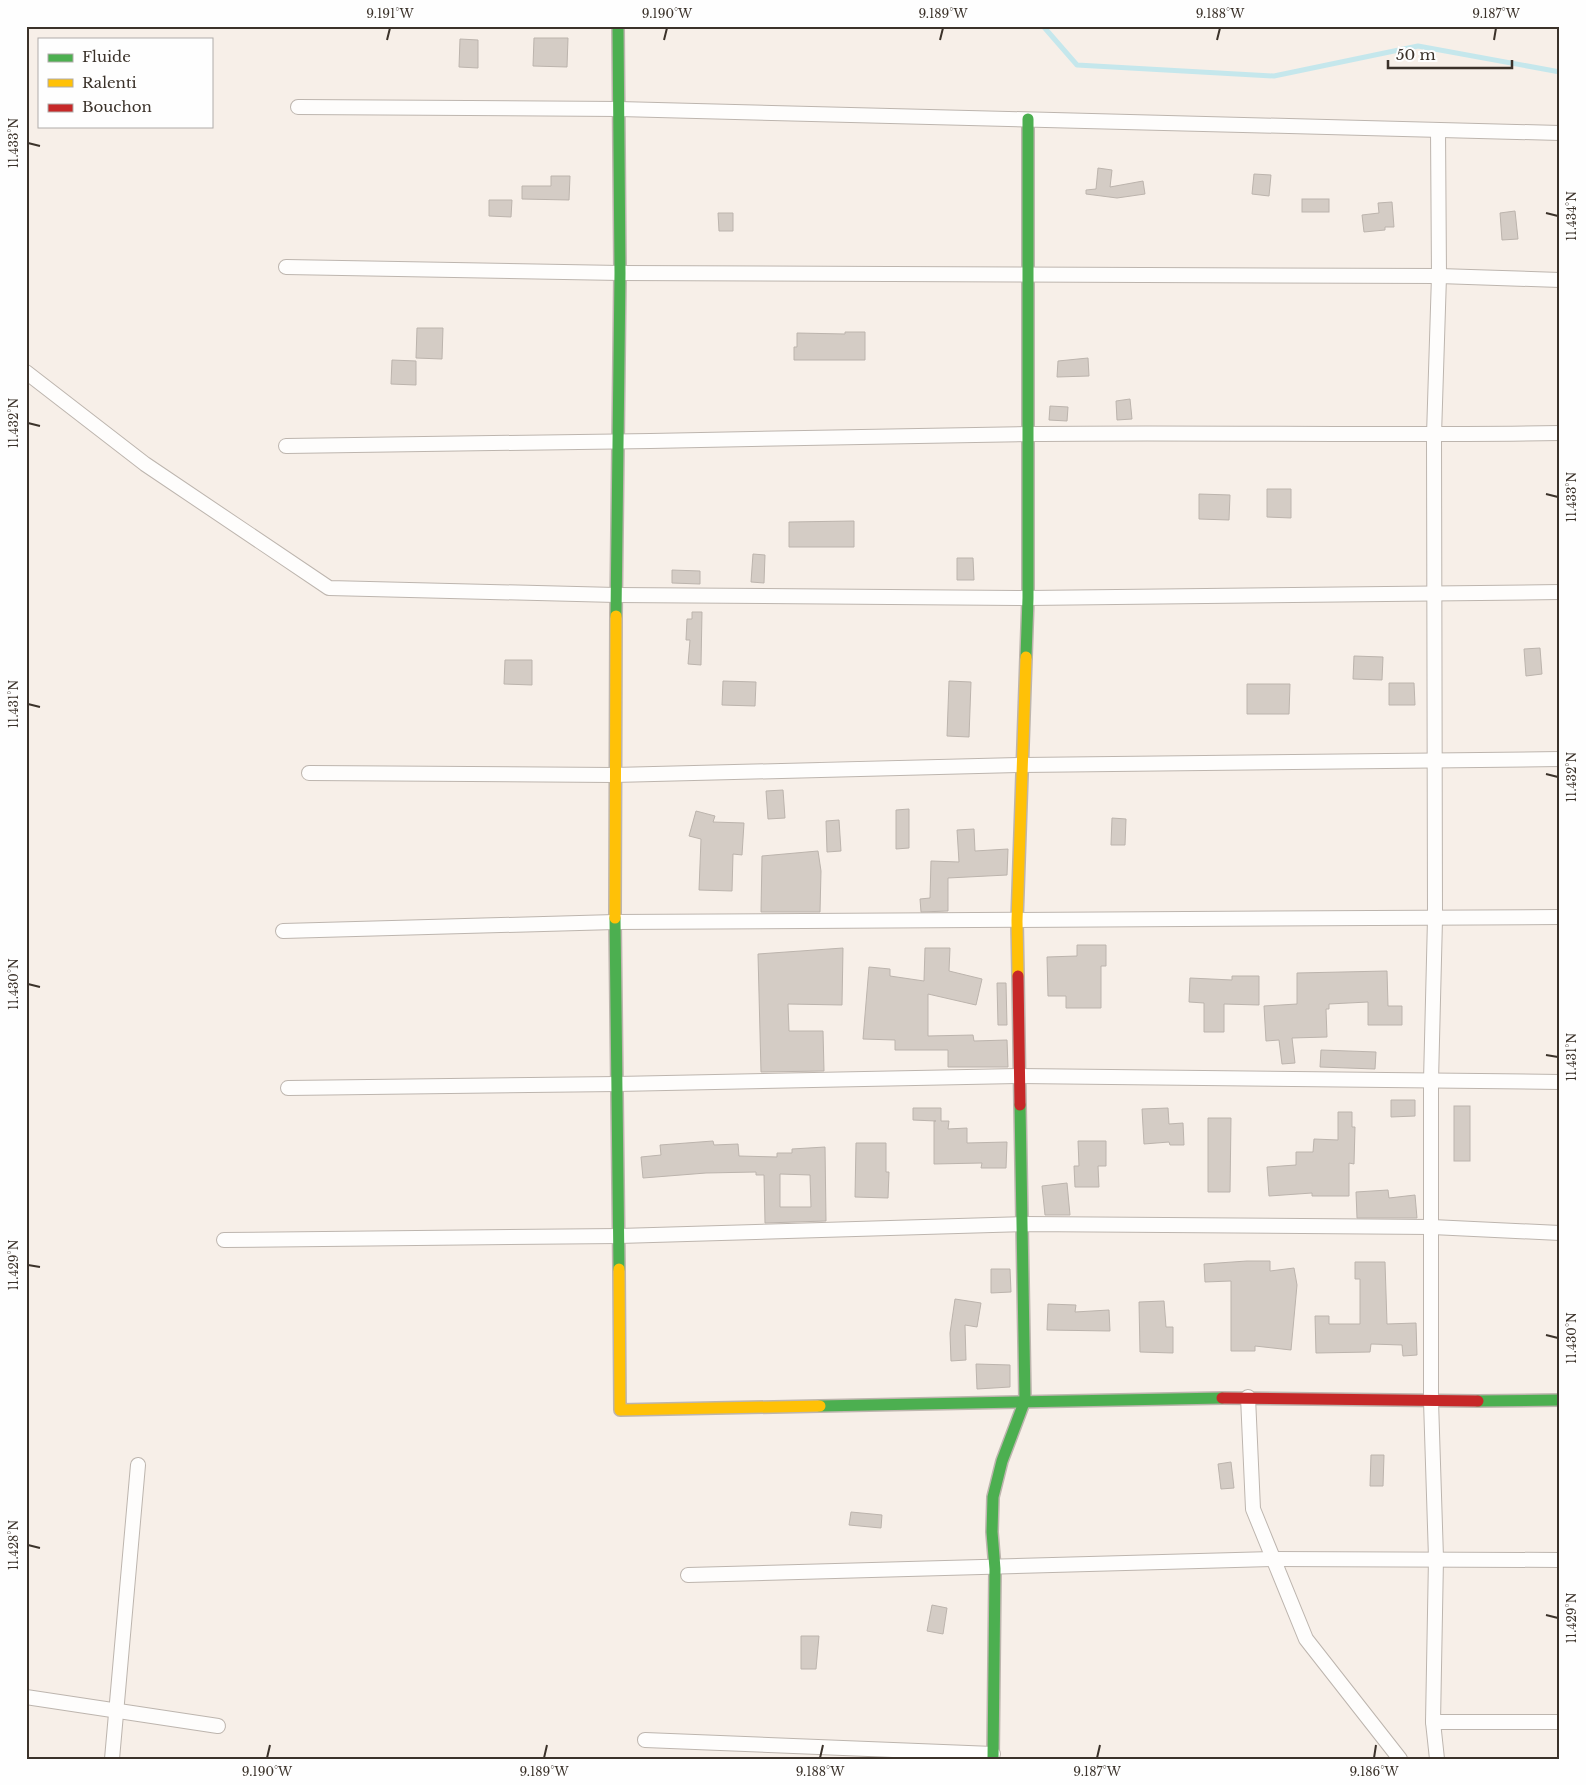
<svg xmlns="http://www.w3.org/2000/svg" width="1586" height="1785" font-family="'Libre Baskerville',serif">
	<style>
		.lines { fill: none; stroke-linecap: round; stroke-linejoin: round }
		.stream { stroke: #c5e7ec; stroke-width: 5 }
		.building { fill: #d4ccc5; stroke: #bcb4ad; fill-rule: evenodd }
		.street-casing { stroke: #bdb5ae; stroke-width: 16 }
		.fast-casing { stroke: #bdb5ae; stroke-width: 14 }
		.slow-casing { stroke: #bdb5ae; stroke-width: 14 }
		.jam-casing { stroke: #bdb5ae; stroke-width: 14 }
		.street { stroke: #fefdfc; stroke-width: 14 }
		.fast { stroke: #4caf50; stroke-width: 11 }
		.slow { stroke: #ffc107; stroke-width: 11 }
		.jam { stroke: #c62828; stroke-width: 11 }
		.ticks { fill: none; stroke: #3b322a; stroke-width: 2 }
		.neatline { fill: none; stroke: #3b322a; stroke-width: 2 }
		.ticks-label { font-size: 12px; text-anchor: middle; fill: #3b322a }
	</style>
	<rect width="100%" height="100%" fill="#f7efe8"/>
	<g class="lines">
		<path class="stream" d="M1043 26 1077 65 1274 76 1418 46 1560 72"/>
	</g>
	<g class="building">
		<path d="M534 38H568L567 67 533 66Z"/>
		<path d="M460 39 478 40V68L459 67Z"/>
		<path d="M1098 168 1112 170 1110 187 1143 181 1145 194 1117 198 1086 194V190L1096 189Z"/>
		<path d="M1254 174 1271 175 1269 196 1252 194Z"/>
		<path d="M551 176H570L569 200 522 199V186H551Z"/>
		<rect x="1302" y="199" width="27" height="13"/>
		<path d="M489 200H512L511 217 489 216Z"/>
		<path d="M1392 202 1394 227H1385V230L1364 232 1362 215 1379 213 1378 203Z"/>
		<path d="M1515 211 1518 239 1502 240 1500 213Z"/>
		<path d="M718 213H733V231H719Z"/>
		<path d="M417 328H443L442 359 416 358Z"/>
		<path d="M845 332H865V360H794V347H797V333L845 334Z"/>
		<path d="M1088 358 1089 376 1057 377 1058 361Z"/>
		<path d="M392 360 416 361V385L391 384Z"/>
		<path d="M1130 399 1132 419 1117 420 1116 401Z"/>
		<path d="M1050 406 1068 407 1067 421 1049 420Z"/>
		<path d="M1267 489H1291V518L1267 517Z"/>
		<path d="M1199 494 1230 495 1229 520 1199 519Z"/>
		<path d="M854 521V547H789V522Z"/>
		<path d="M753 554 765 555 764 583 751 582Z"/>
		<path d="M957 558H973L974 580H957Z"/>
		<path d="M672 570 700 571V584L672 583Z"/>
		<path d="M692 612H702L701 665 688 664 690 640H686L687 619H692Z"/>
		<path d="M1540 648 1542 674 1526 676 1524 649Z"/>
		<path d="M1354 656 1383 657 1382 680 1353 679Z"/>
		<path d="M505 660H532V685L504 684Z"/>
		<path d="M723 681 756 682 755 706 722 705Z"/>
		<path d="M949 681 971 682 969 737 947 736Z"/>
		<path d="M1389 683H1414L1415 705H1389Z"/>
		<path d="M1247 684H1290L1289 714H1247Z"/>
		<path d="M783 790 785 818 768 819 766 791Z"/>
		<path d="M909 809V848L896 849V810Z"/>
		<path d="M696 811 715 816 713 822 744 823 742 855 733 854 732 891 699 890 701 839 689 836Z"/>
		<path d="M1112 818 1126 819 1125 845H1111Z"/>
		<path d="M839 820 841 851 827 852 826 821Z"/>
		<path d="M974 829 975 851 1008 849 1007 875 948 878V911L921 912 920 899 930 898 931 861 959 862 957 830Z"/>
		<path d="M818 851 821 871 820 912H761L762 856Z"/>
		<path d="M1077 945H1106V966H1101V1008H1066V996H1048L1047 957 1077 956Z"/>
		<path d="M843 948 842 1005 788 1004 789 1031H823L824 1071 761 1072 758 954Z"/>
		<path d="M925 948H950L949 971 982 979 976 1005 928 994V1036L973 1035 974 1041 1007 1040 1008 1067H948V1050H895V1040L863 1039 869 967 890 969V976L924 981Z"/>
		<path d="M1387 971 1388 1006H1402V1025H1368V1002L1329 1004V1009H1326L1327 1037 1292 1038 1295 1063 1282 1064 1279 1040 1266 1041 1264 1006 1297 1004V973Z"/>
		<path d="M1232 976H1259V1005L1224 1004V1032H1204V1003L1189 1002 1190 978 1232 980Z"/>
		<path d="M997 983H1006L1007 1025H998Z"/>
		<path d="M1321 1050 1376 1052 1375 1069 1320 1067Z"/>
		<path d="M1391 1100H1415V1116L1391 1117Z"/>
		<rect x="1454" y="1106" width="16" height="55"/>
		<path d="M913 1108H941V1121H949L948 1129 967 1128V1143L1007 1142 1006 1168H981L982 1163 934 1164V1121H936L913 1120Z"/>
		<path d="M1168 1108 1169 1124 1183 1123 1184 1145H1170L1169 1142 1144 1144 1142 1109Z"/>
		<path d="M1338 1112H1352V1127H1355L1354 1164 1349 1163V1196H1312V1193L1269 1196 1267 1167 1296 1165V1152H1313L1314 1139 1338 1140Z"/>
		<path d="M1208 1118H1231L1230 1192H1208Z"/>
		<path d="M713 1141 714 1145 738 1144 739 1156 777 1157V1153H792V1149L825 1147 826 1221 765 1223 764 1175H756V1172L706 1173 643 1178 641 1157 661 1155 660 1145ZM780 1174 810 1175 811 1207H780Z"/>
		<path d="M1078 1141H1106V1166H1098L1099 1187H1075L1074 1166H1079Z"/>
		<path d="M856 1143H886V1172H889L888 1198 855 1197Z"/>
		<path d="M1067 1183 1070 1215H1045L1042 1186Z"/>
		<path d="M1388 1190 1389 1198 1415 1195 1417 1218H1357L1356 1192Z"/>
		<path d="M1247 1261H1270V1271L1294 1268 1297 1285 1291 1350 1255 1346V1351H1231V1281L1205 1282 1204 1264Z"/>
		<path d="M1355 1262H1385L1387 1324 1416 1323 1417 1355 1403 1356 1402 1345 1371 1344 1370 1352 1316 1353 1315 1316H1329V1324H1360V1279H1355Z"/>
		<path d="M991 1269H1010L1011 1292 991 1293Z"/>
		<path d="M955 1299 981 1303 977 1327 965 1325 966 1360 951 1361 950 1333Z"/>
		<path d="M1164 1301 1166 1327H1173V1353L1140 1352 1139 1302Z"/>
		<path d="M1048 1304 1076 1305 1075 1312 1109 1310 1110 1331 1047 1330Z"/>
		<path d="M976 1364 1010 1365V1387L977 1389Z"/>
		<path d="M1371 1455H1384L1383 1486H1370Z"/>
		<path d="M1231 1462 1234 1488 1221 1489 1218 1464Z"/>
		<path d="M851 1512 882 1515 881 1528 849 1525Z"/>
		<path d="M932 1605 947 1608 943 1634 927 1631Z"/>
		<path d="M801 1636H819L816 1669H801Z"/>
	</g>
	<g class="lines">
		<g class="street-casing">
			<g id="street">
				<path d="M298 107 619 109 1560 133"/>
				<path d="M286 267 620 273 1439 276 1560 280"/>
				<path d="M26 372 145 464 329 588 616 595 1028 598 1560 592"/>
				<path d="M286 446C534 444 781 438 1029 434 1206 432 1383 436 1560 433"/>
				<path d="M309 773 614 775 1023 765 1560 759"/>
				<path d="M283 931 615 922 1560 917"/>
				<path d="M288 1088 617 1084 1019 1076 1560 1082"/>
				<path d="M224 1240 619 1236 1023 1224 1432 1227 1560 1233"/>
				<path d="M1248 1397 1253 1509 1306 1639 1400 1759"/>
				<path d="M688 1575 1273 1559 1560 1560"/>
				<path d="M26 1697 218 1726"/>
				<path d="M1433 1722H1560"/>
				<path d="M645 1740 993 1754"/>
				<path d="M112 1759 138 1465"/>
				<path d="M1437 1759 1433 1722 1436 1558 1431 1401V1081L1435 919 1434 435 1439 276 1438 130"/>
			</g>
		</g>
		<g class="fast-casing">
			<g id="fast">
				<path d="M616 616 620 273 618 26"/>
				<path d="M1026 657 1028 598V119"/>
				<path d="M615 918 619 1269"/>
				<path d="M1478 1401 1560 1400"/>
				<path d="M820 1406 1222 1398"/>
				<path d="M993 1759 995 1569 992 1532 993 1497 1002 1461 1025 1400 1020 1105"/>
			</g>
		</g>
		<g class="slow-casing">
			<g id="slow">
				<path d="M615 918 616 616"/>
				<path d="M1018 976 1017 921 1026 657"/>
				<path d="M619 1269 620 1410 820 1406"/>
			</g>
		</g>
		<g class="jam-casing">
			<g id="jam">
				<path d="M1018 976 1020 1105"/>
				<path d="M1222 1398 1478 1401"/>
			</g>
		</g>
		<use href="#street" class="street"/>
		<use href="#fast" class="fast"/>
		<use href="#slow" class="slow"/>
		<use href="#jam" class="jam"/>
	</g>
	<path class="ticks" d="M387 40 390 28M664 40 667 28M940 40 943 28M1217 40 1220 28M1494 40 1496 28M28 143 40 146M1546 213 1558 216M28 423 40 426M1546 494 1558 497M28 704 40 707M1546 774 1558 777M28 984 40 987M1546 1055 1558 1057M28 1265 40 1267M1546 1335 1558 1338M28 1545 40 1548M1546 1615 1558 1618M267 1758 270 1745M544 1758 547 1745M820 1758 823 1745M1097 1758 1100 1745M1374 1758 1376 1745"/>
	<rect width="1586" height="1785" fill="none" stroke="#fefefe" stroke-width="55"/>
	<rect x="38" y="38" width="175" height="90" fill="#fefefe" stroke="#b0aca9"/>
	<rect x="48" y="54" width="25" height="8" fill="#4caf50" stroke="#b0aca9"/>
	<text x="82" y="62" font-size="15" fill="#3b322a">Fluide</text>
	<rect x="48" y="79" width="25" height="8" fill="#ffc107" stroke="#b0aca9"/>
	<text x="82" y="88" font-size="15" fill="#3b322a">Ralenti</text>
	<rect x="48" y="104" width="25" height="8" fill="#c62828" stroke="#b0aca9"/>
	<text x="82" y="112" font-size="15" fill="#3b322a">Bouchon</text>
	<path d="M1388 60v8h124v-8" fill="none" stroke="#3b322a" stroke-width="2.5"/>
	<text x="1396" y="60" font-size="15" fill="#3b322a" stroke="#fefefe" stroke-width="4" paint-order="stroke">50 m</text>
	<rect x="28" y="28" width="1530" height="1730" class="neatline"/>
	<g class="ticks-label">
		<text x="390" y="18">9.191°W</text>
		<text x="667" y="18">9.190°W</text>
		<text x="943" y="18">9.189°W</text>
		<text x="1220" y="18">9.188°W</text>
		<text x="1496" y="18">9.187°W</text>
		<text transform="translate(14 143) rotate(-90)" y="4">11.433°N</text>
		<text transform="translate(1572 216) rotate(-90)" y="4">11.434°N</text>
		<text transform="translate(14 423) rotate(-90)" y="4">11.432°N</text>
		<text transform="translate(1572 497) rotate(-90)" y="4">11.433°N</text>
		<text transform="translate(14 704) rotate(-90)" y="4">11.431°N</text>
		<text transform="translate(1572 777) rotate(-90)" y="4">11.432°N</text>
		<text transform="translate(14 984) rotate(-90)" y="4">11.430°N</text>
		<text transform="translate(1572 1057) rotate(-90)" y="4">11.431°N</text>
		<text transform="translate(14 1265) rotate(-90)" y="4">11.429°N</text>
		<text transform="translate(1572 1338) rotate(-90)" y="4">11.430°N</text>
		<text transform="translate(14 1545) rotate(-90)" y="4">11.428°N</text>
		<text transform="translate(1572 1618) rotate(-90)" y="4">11.429°N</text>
		<text x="267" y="1776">9.190°W</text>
		<text x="544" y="1776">9.189°W</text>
		<text x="820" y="1776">9.188°W</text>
		<text x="1097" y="1776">9.187°W</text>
		<text x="1374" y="1776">9.186°W</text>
	</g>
</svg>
